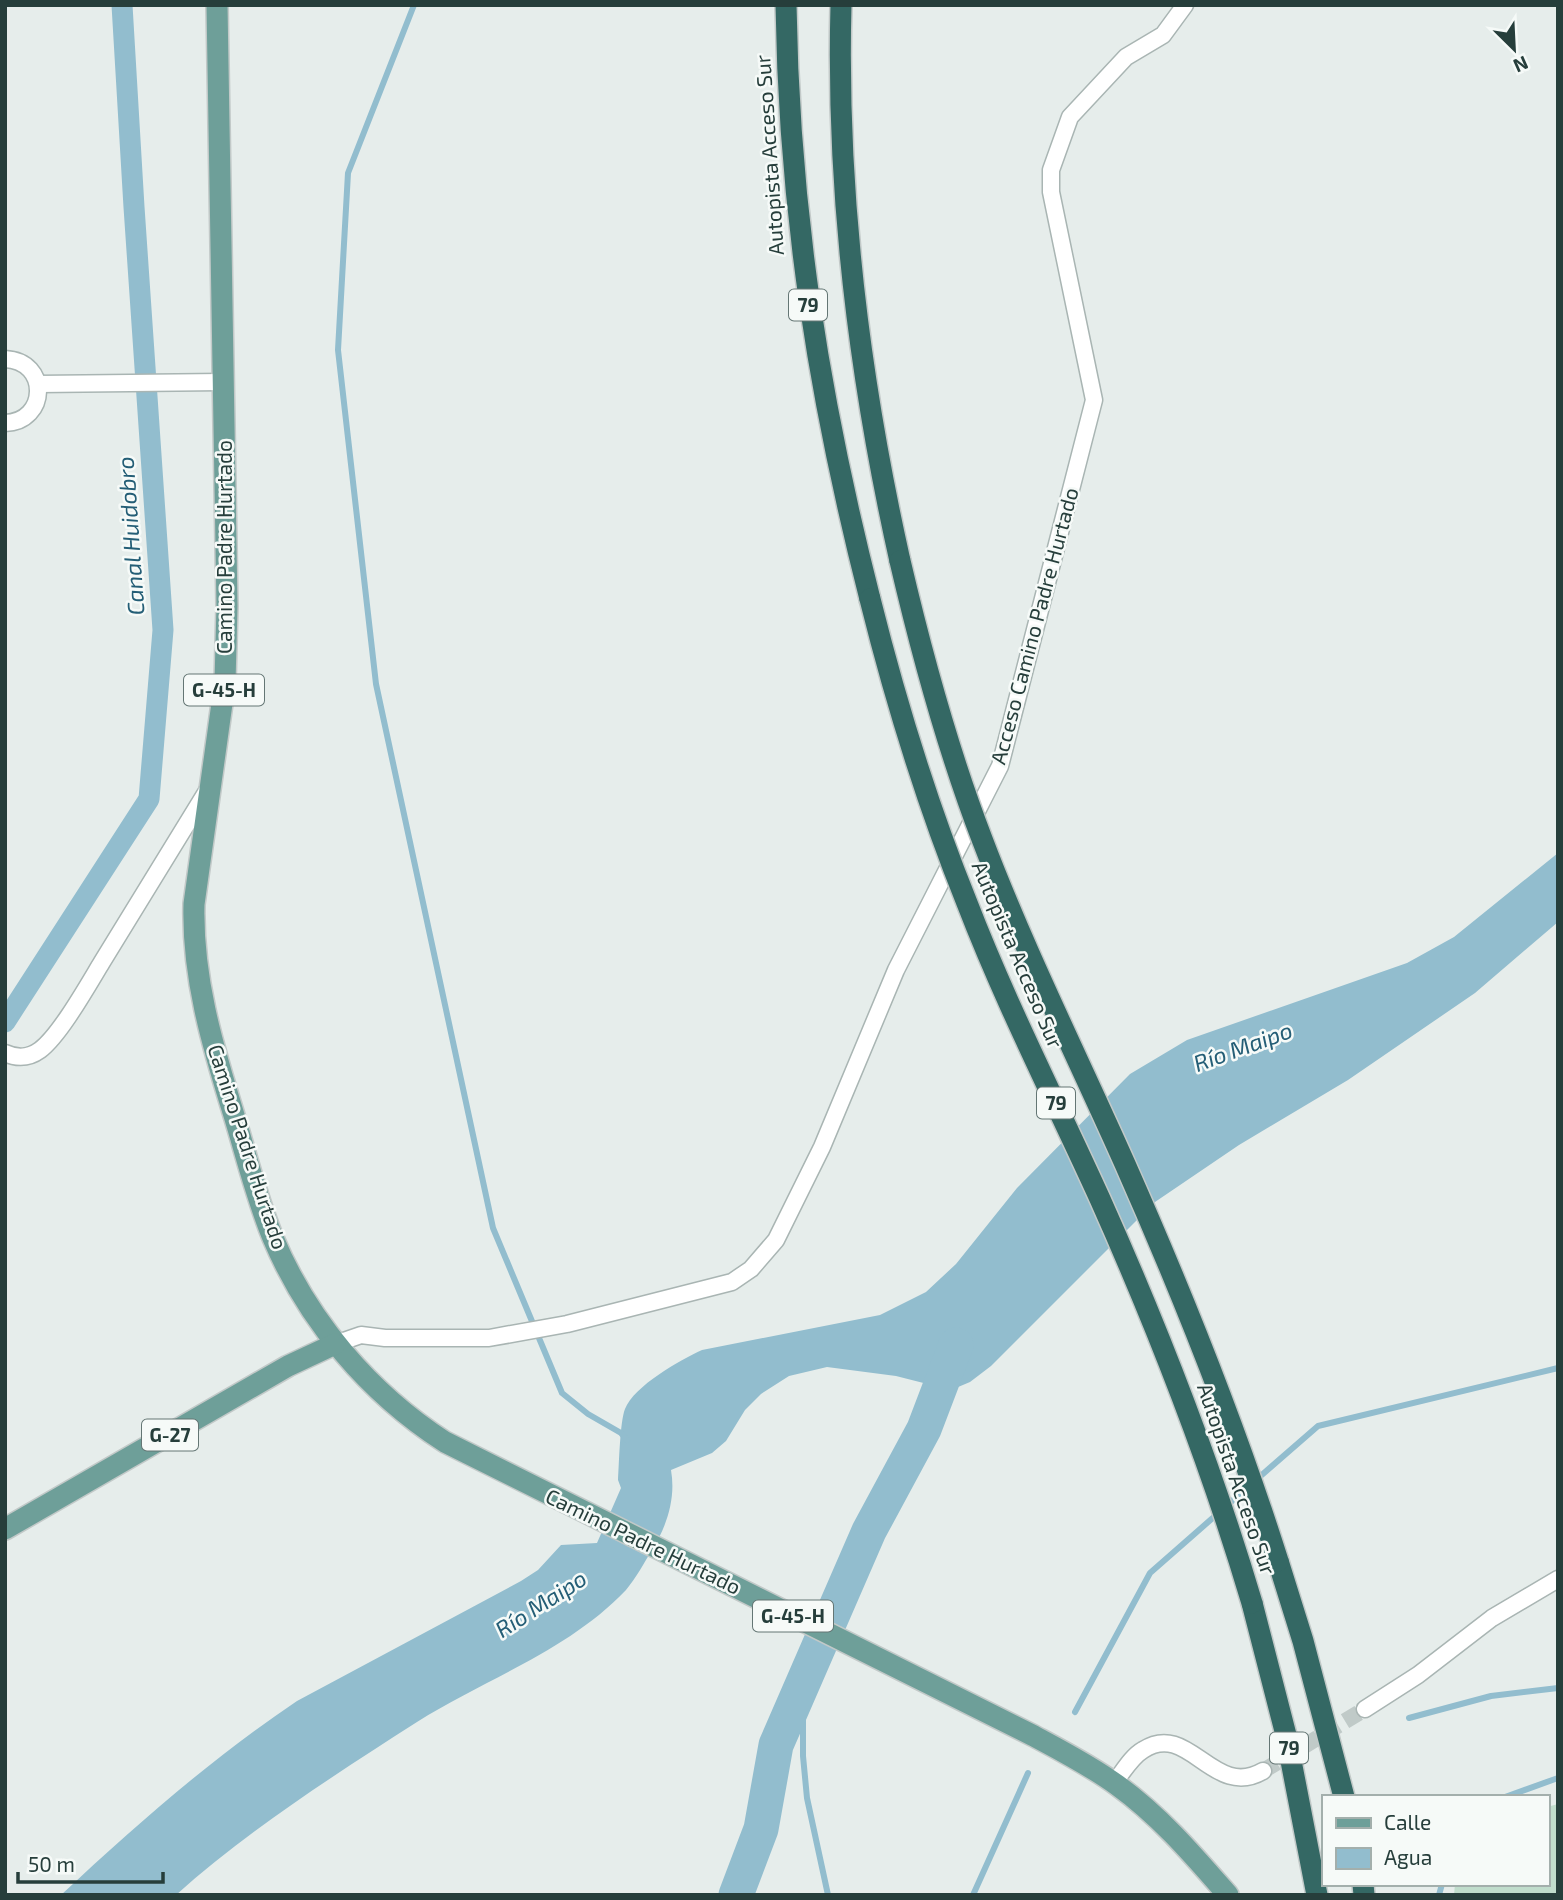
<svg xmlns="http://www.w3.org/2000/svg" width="1563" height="1900" font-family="'Exo 2',sans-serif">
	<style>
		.green { fill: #c0ddcc }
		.water { fill: #92bdce }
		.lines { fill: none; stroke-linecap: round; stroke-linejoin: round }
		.stream { stroke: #92bdce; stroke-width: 6 }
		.canal { stroke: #92bdce; stroke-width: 21 }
		.river { stroke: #92bdce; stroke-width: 35 }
		.minor-tunnel { stroke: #c0cac8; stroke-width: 16; stroke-dasharray: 16 8; stroke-linecap: butt }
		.minor-casing { stroke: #a9b5b3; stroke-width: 19 }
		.primary-casing { stroke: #c2c9c8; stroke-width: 24 }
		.motorway-casing { stroke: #c2c9c8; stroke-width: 24 }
		.minor { stroke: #fff; stroke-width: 16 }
		.primary { stroke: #6e9f99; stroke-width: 21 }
		.motorway { stroke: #346864; stroke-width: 21 }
		.motorway-bridge-casing { stroke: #c2c9c8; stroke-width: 24; stroke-linecap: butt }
		.motorway-bridge { stroke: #346864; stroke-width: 21 }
		.labels { text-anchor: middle; stroke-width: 5; stroke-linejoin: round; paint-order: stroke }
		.shield { fill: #f6faf8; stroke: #647674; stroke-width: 2 }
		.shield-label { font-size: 19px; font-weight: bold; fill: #263e3b }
		.street-label { font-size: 21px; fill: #263e3b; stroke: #f6faf8 }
		.water-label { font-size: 23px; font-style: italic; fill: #245e76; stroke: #f6faf8 }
	</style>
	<rect width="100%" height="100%" fill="#e6edeb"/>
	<path class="green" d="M1558 1804V1895H1454L1455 1884H1547V1807Z"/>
	<path class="water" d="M1558 853V922L1475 993 1348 1080 1239 1145 1155 1202 991 1366 970 1382 951 1390 896 1376 827 1367 789 1376 761 1394 745 1410 726 1441 712 1453 671 1470C676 1498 667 1526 652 1550 644 1563 636 1578 626 1590 568 1651 487 1678 417 1722 336 1774 247 1831 176 1895H61C136 1825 212 1758 297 1701L521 1581 538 1570 561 1545 597 1543 621 1488 618 1480C619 1465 620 1421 625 1409 634 1386 680 1360 702 1350L880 1315 926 1292 956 1264 1017 1188 1130 1074 1187 1040 1407 963 1454 937Z"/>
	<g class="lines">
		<g class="stream">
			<path d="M414 5 348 173 338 350 376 684 493 1228 562 1393 588 1414 621 1433 627 1440"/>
			<path d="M1256 1480 1318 1426 1558 1368"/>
			<path d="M803 1681V1756L807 1798 828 1895"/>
			<path d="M1075 1712 1150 1573 1248 1487"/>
			<path d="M1409 1718 1491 1696 1558 1688"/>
			<path d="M1505 1797 1558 1778"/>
			<path d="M973 1895 1028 1773"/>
			<path d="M1439 1895 1442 1884"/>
		</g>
		<path class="canal" d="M5 1022 149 799 163 630 134 207 122 5"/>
		<path class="river" d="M736 1895 761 1829 776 1745 869 1531 924 1429 956 1345"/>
		<path class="minor-tunnel" d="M1263 1771 1365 1709"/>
		<g class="minor-casing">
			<g id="minor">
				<path d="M5 359C50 361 48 422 5 423"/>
				<path d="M38 384 223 382"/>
				<path d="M5 1053C18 1059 29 1058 40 1050 60 1035 88 985 102 962 137 905 172 848 207 791"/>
				<path d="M335 1344 361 1335 385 1338H489L567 1324 732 1282 751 1269 776 1240 822 1147 896 970 1000 766 1094 400 1051 192V170L1070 117 1126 57 1163 35 1185 5"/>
				<path d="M1365 1709 1418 1675 1492 1618 1558 1579"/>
				<path d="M1114 1783C1123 1772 1131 1757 1143 1750 1189 1720 1213 1800 1263 1771"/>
			</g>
		</g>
		<g class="primary-casing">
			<g id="primary">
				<path d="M217 5 227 606 225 682 194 904C192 976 212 1044 233 1112 246 1154 256 1197 273 1238 308 1321 369 1393 445 1442L1034 1736C1062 1751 1091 1766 1117 1785 1160 1816 1194 1856 1228 1895"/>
				<path d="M5 1529 288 1366 335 1344"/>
			</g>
		</g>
		<g class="motorway-casing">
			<g id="motorway">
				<path d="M786 5C789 212 819 399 870 599"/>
				<path d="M841 5C836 192 859 378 900 561"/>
				<path d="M1278 1561 1303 1641 1344 1797"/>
				<path d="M1252 1603 1286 1735 1317 1895"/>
				<path d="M1363 1884 1364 1895"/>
			</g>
		</g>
		<use href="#minor" class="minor"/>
		<use href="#primary" class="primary"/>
		<use href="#motorway" class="motorway"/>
		<g class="motorway-bridge-casing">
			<g id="motorway-bridge">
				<path d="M900 561C922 655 947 748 982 839 1024 950 1077 1056 1125 1164 1183 1295 1235 1425 1278 1561"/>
				<path d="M870 599C896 703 927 804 967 903 1006 1004 1055 1100 1100 1199 1159 1331 1211 1465 1252 1603"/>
			</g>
		</g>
		<use href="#motorway-bridge" class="motorway-bridge"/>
	</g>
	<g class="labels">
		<g class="shield">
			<rect x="789" y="289.5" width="38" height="31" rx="5"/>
			<rect x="184" y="674.5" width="80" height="31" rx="5"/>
			<rect x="1037" y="1087.5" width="38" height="31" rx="5"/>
			<rect x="142" y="1419.5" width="56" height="31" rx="5"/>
			<rect x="753" y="1600.5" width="80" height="31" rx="5"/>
			<rect x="1270" y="1732.5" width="38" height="31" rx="5"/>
		</g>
		<g class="shield-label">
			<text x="808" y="312">79</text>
			<text x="224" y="697">G-45-H</text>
			<text x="1056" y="1110">79</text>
			<text x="170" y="1442">G-27</text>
			<text x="793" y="1623">G-45-H</text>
			<text x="1289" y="1755">79</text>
		</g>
		<g class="street-label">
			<text transform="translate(770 155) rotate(-94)" y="7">Autopista Acceso Sur</text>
			<text transform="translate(225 547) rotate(-90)" y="7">Camino Padre Hurtado</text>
			<text transform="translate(1035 626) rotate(-75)" y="7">Acceso Camino Padre Hurtado</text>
			<text transform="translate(1017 955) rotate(67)" y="7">Autopista Acceso Sur</text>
			<text transform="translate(247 1147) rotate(72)" y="7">Camino Padre Hurtado</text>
			<text transform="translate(1236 1479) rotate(71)" y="7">Autopista Acceso Sur</text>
			<text transform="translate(643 1542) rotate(26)" y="7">Camino Padre Hurtado</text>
		</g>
		<g class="water-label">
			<text transform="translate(131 536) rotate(-94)" y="8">Canal Huidobro</text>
			<text transform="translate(1243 1047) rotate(-20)" y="8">Río Maipo</text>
			<text transform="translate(541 1604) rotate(-33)" y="8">Río Maipo</text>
		</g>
	</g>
	<rect width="1563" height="1900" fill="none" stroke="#263e3b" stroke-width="14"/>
	<rect x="1322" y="1795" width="228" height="91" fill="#f6faf8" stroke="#a3afac" stroke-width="2"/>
	<rect x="1336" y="1818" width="35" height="10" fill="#6e9f99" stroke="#a3afac" stroke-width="2"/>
	<text x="1384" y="1830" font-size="21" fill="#263e3b">Calle</text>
	<rect x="1336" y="1848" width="35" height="21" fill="#92bdce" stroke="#a3afac" stroke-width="2"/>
	<text x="1384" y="1865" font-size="21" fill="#263e3b">Agua</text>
	<g transform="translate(1514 49) rotate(156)" stroke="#f6faf8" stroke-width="5" paint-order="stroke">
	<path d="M0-5L12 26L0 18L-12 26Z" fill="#263e3b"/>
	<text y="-10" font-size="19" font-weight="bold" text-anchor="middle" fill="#263e3b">N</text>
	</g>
	<path d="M18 1872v10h145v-10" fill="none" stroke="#263e3b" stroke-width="3.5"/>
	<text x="28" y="1872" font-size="21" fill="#263e3b" stroke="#f6faf8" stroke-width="5" paint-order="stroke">50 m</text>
</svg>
